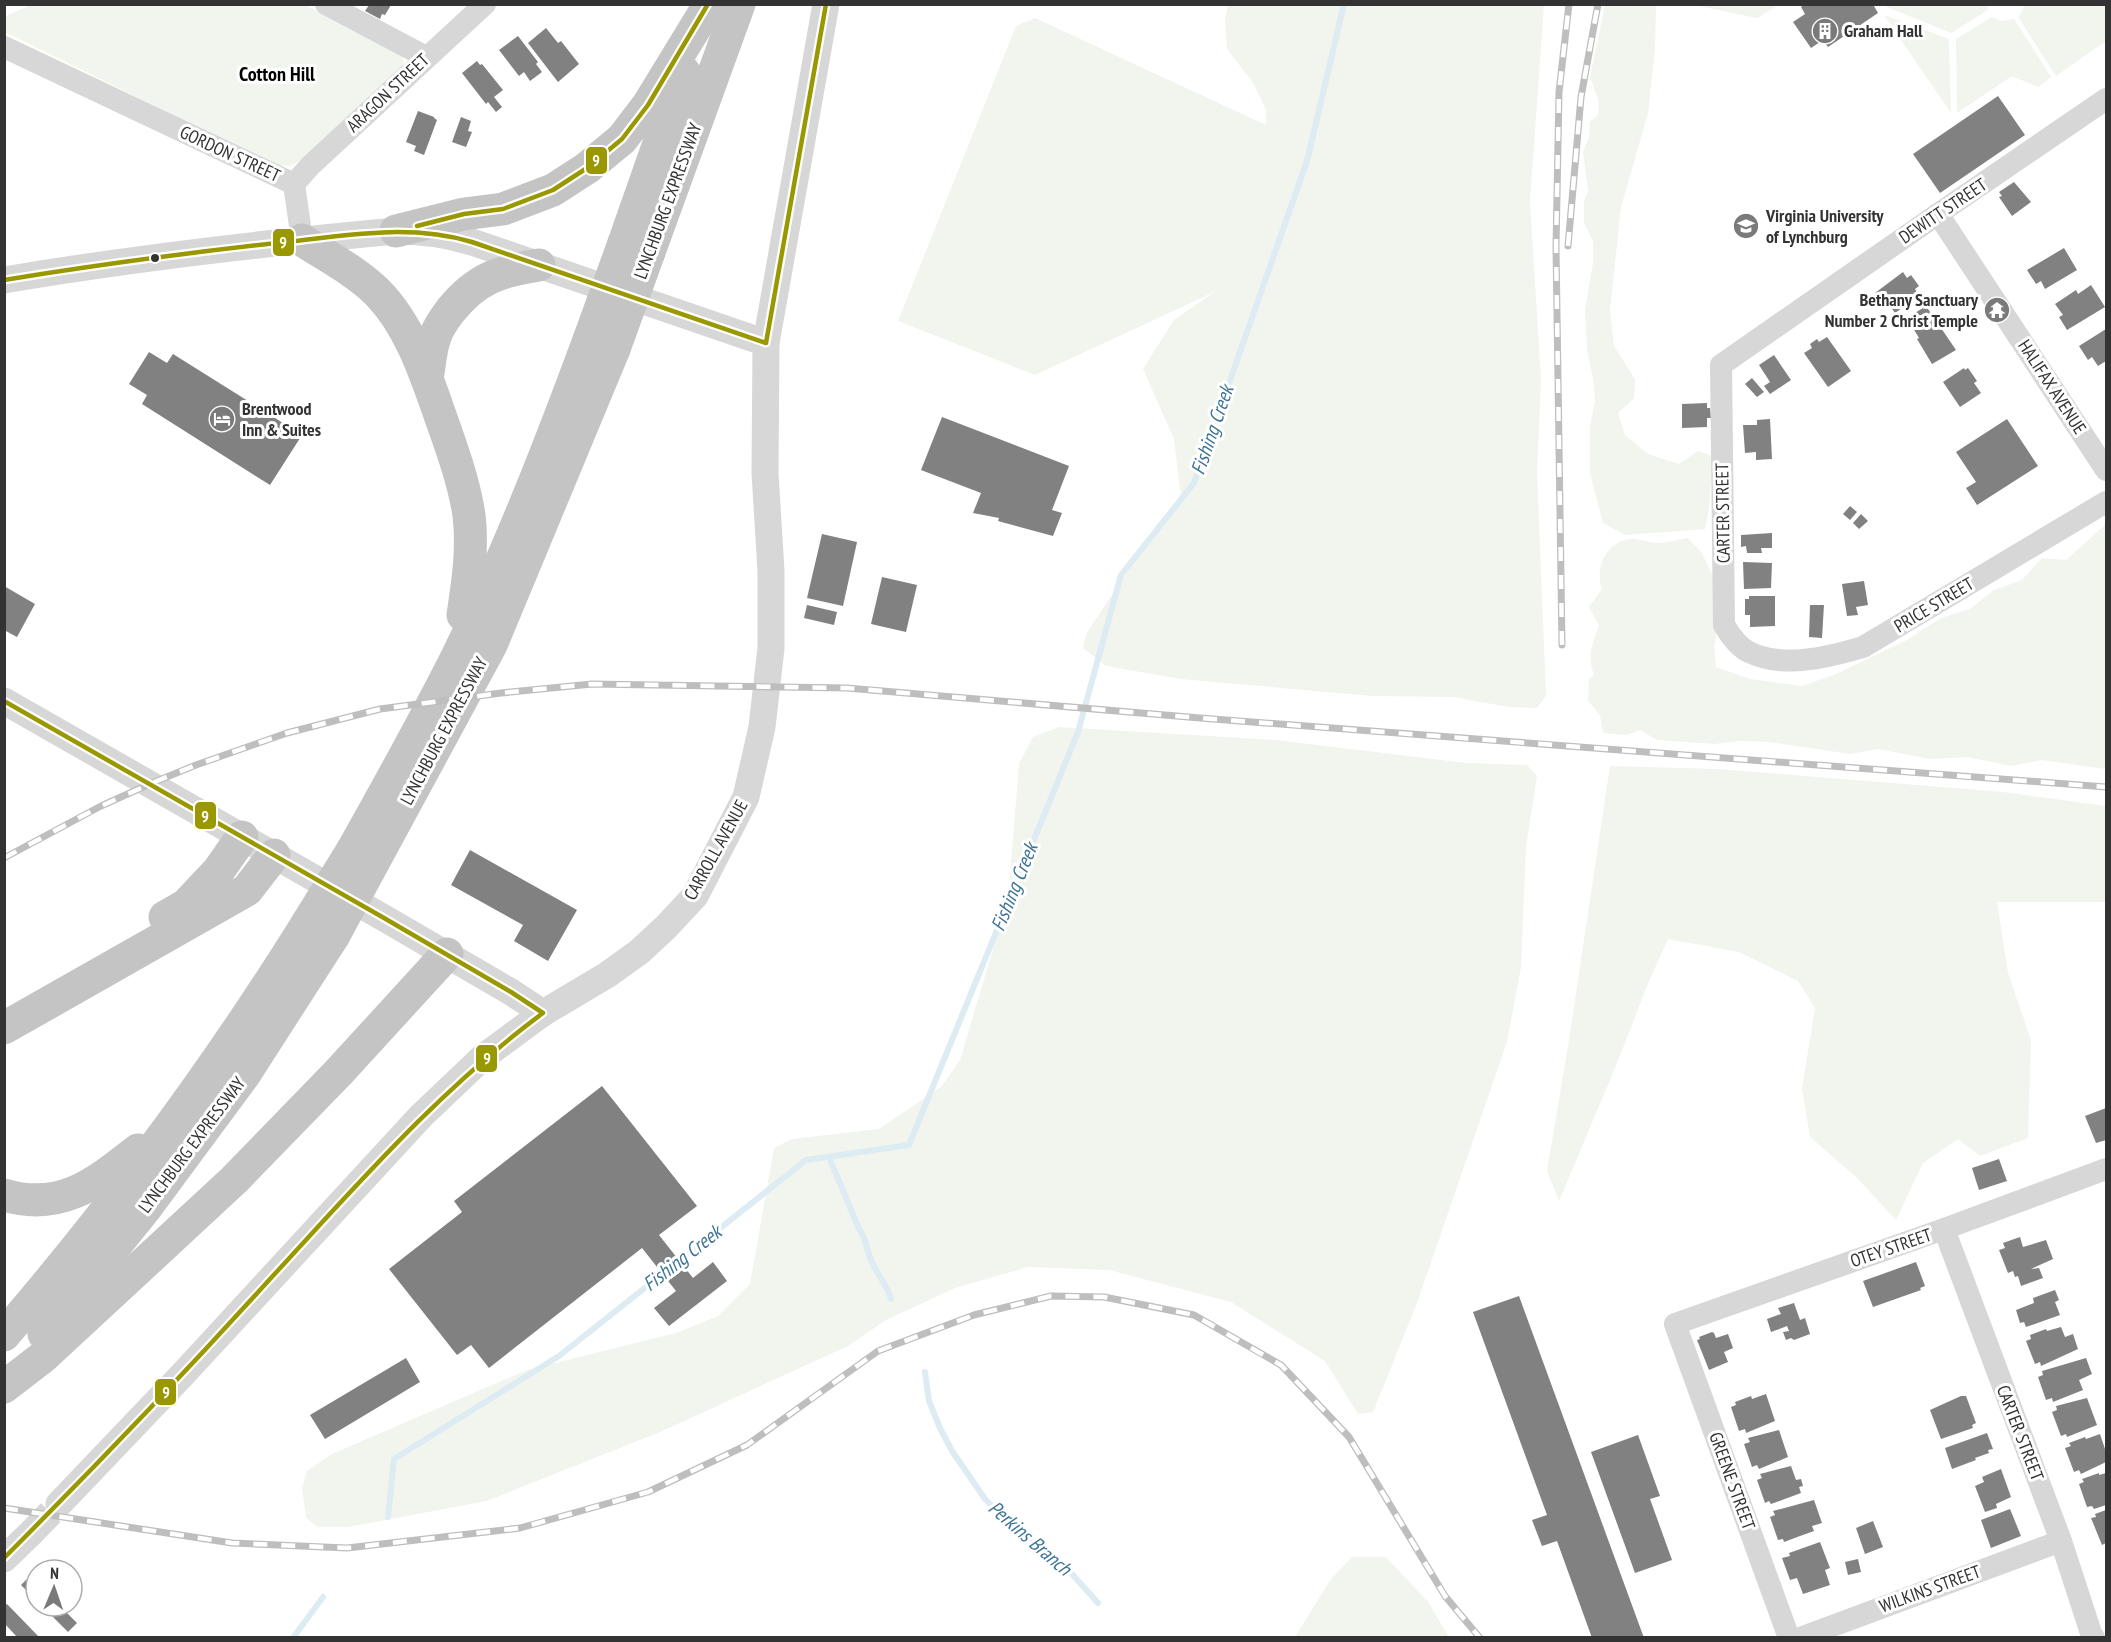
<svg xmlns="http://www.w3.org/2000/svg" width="2111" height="1642" font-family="'PT Sans Narrow',sans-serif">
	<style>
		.green { fill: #f1f5ed }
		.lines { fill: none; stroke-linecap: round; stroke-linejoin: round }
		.stream { stroke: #ddebf3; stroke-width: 6 }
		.building { fill: #818181 }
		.tertiary-tunnel { stroke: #d6d6d6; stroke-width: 27; stroke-dasharray: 27 14; stroke-linecap: butt }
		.minor { stroke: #d7d7d7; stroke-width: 22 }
		.tertiary { stroke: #d7d7d7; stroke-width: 27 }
		.motorway { stroke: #c4c4c4; stroke-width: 33 }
		.rail-casing { stroke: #bebebe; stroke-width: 7 }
		.rail { stroke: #fff; stroke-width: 4.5; stroke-dasharray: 14; stroke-linecap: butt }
		.motorway-bridge { stroke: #c4c4c4; stroke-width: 33 }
		.bus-1-casing { stroke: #fff; stroke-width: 9 }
		.bus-1 { stroke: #999800; stroke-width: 4.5 }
		.bus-dot { fill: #333; stroke: #fff; stroke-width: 2 }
		.labels { text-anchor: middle; stroke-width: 6; stroke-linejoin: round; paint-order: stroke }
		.poi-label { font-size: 18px; font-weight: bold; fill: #333; stroke: #fff; text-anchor: start }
		.street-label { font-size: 18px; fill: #333; stroke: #fff }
		.neighbourhood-label { font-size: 20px; font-weight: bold; fill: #000; stroke: #fff }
		.water-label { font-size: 20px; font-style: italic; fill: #3f7597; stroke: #fff }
		.line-badge { stroke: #fff; stroke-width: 2 }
		.badge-label { font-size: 16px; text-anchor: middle; font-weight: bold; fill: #fff }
	</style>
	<rect width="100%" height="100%" fill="#fff"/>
	<g class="green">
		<path d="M33 4 305 5 401 54 404 60 402 68 302 159 291 166 274 165 5 32 4 17Z"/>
		<path d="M1228 5H1544L1530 201 1541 380 1537 473 1546 696 1537 708 1509 707 1453 697 1372 696 1181 679 1106 666 1083 648 1086 634 1155 530 1181 498 1174 439 1143 369 1174 320 1214 292 1035 375 898 321 1016 26 1035 18 1266 125V110L1254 84 1227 49 1225 20Z"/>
		<path d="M1605 5H1656L1655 49 1648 113 1621 207 1610 310 1614 346 1635 379 1634 398 1618 413 1625 435 1648 454 1679 464 1698 451 1713 456 1709 508 1705 529 1625 535 1603 523 1590 473V426L1595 401 1593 378 1587 350 1585 311 1593 263V241L1584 223V201L1588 191 1583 152 1589 137 1590 122 1599 114 1598 99 1590 77Z"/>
		<path d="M1694 5 1778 4V5L1757 18Z"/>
		<path d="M1885 5H1987L1988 10 1951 33 1887 7Z"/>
		<path d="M2024 5H2106V41L2056 76 2018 17 2022 12Z"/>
		<path d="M1884 15 1949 39 1951 113Z"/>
		<path d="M1992 17 2001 21 2014 19 2051 77 2038 87 2012 76 1957 113 1956 39Z"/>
		<path d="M2106 524V769L2042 760 2011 766 1968 757 1930 759 1878 749 1850 754 1769 742 1740 741 1714 744 1657 740 1640 730 1627 735 1603 733 1600 715 1588 701 1589 679 1594 674C1587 658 1592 643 1599 626L1589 607 1602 589C1594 568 1607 539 1633 539 1642 539 1652 544 1660 543 1669 543 1679 539 1688 538L1702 553 1716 583 1719 619 1714 646 1716 667 1750 679 1802 686 1836 674 1907 640 1941 618 1970 609 1994 590 2022 580 2042 558 2066 560Z"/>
		<path d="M1059 727 1276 740 1466 763 1527 765 1537 776 1526 847 1521 967 1507 1042 1417 1303 1373 1412 1358 1414 1325 1361 1231 1302 1109 1270 1028 1267 955 1288 886 1320 848 1346 660 1432 487 1501 348 1527H318L306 1518 302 1488 307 1471 332 1454 527 1370 676 1333 718 1316 750 1284 774 1148 792 1139 879 1129 942 1086 960 1060 1008 899 1019 764 1033 737Z"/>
		<path d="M1610 766 1718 769 2003 792 2106 806V902H1997L2008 973 2031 1040 2028 1138 1980 1156 1958 1139 1923 1163 1896 1220 1856 1177 1810 1137 1802 1089 1815 1008 1798 981 1739 952 1668 939 1649 981 1615 1068 1559 1201 1547 1171 1569 1040Z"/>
		<path d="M1352 1557H1386L1428 1602 1449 1637H1295L1331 1579Z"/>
	</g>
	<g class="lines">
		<g class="stream">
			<path d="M829 1157 859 1229C867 1239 866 1249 871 1260 877 1274 887 1285 891 1299"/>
			<path d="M925 1372 929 1401 940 1428 952 1451 985 1499 1001 1515 1072 1574 1098 1603"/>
			<path d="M388 1517 394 1459 559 1356 806 1160 909 1145 1078 732 1121 575 1194 483 1307 161 1344 4"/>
			<path d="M293 1638 323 1597"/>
		</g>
	</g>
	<g class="building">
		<path d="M1805 4H1876L1874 6 1878 13 1828 47 1823 40 1811 48 1793 22 1805 14 1801 7Z"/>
		<path d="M369 5H391L385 15 382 14 380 19 365 11Z"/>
		<path d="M546 28 558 43 561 41 579 64 558 82 528 43Z"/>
		<path d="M518 36 538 62 536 64 542 72 530 81 524 72 519 76 499 50Z"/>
		<path d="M477 61 480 65 482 64 503 90 494 97 502 107 496 112 488 102 486 104 462 73Z"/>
		<path d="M1998 96 2025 135 1940 193 1913 154Z"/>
		<path d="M418 111 434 117V118L437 120 424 155 414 151 416 146 406 142Z"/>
		<path d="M461 117 471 121 468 131 472 132 466 147 452 142Z"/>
		<path d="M2014 182 2031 202 2012 216 1999 197 2002 196 1999 192Z"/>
		<path d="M2064 248 2077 270 2045 289 2041 281 2036 284 2027 270Z"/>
		<path d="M1903 272 1907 278 1911 275 1919 286 1915 289 1919 296 1895 313 1884 297 1880 300 1875 293Z"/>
		<path d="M2091 285 2105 307 2067 330 2059 317 2063 315 2055 304 2076 290 2078 294Z"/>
		<path d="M1926 306 1956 350 1932 364 1917 339 1919 338 1907 318Z"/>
		<path d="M2106 329V361L2098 366 2092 357 2088 360 2079 346Z"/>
		<path d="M1827 337 1851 371 1828 387 1804 353 1812 348 1810 344 1817 339 1819 342Z"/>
		<path d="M149 352 167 363 173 354 302 435 270 485 142 404 147 395 129 384Z"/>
		<path d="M1774 355 1791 380 1770 394 1764 386 1770 382 1759 365Z"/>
		<path d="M1964 368 1965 370 1968 368 1977 381 1974 383 1981 393 1960 407 1943 382Z"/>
		<path d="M1752 378 1764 392 1757 397 1745 384Z"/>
		<path d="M1707 403V408H1710L1711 418H1707V427L1682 428V404Z"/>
		<path d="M942 417 1069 466 1052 510 1062 513 1053 536 998 521 999 518 973 513 981 493 921 470Z"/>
		<path d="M1770 419 1772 459 1756 460V452L1745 453 1743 425H1757V420Z"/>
		<path d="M2007 419 2038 466 1977 505 1966 488 1976 482 1956 452Z"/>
		<path d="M1850 506 1857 512 1850 520 1843 514Z"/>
		<path d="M1861 514 1868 521 1859 529 1853 523Z"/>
		<path d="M1772 533V548H1761L1762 553H1747L1746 546 1741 547V535Z"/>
		<path d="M822 534 857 542 843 606 807 598Z"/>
		<path d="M1743 562 1772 563 1771 588 1744 589Z"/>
		<path d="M882 577 917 585 906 632 871 624Z"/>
		<path d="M1864 581 1868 605 1856 607 1858 615 1847 616 1842 584Z"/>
		<path d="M4 586 35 604 17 637 4 630Z"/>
		<path d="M1749 596H1775V626L1750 627V615H1745V599H1749Z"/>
		<path d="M807 605 837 612 834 625 804 618Z"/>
		<path d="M1810 605H1824L1822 638 1809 637Z"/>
		<path d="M470 850 577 910 548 961 514 941 523 925 451 885Z"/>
		<path d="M602 1086 697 1206 659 1235 693 1278 713 1262 727 1281 669 1326 654 1308 676 1291 642 1248 489 1368 471 1345 457 1355 389 1269 462 1212 454 1201Z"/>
		<path d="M2106 1108V1140L2096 1143 2085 1116Z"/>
		<path d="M1999 1159 2007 1181 1979 1190 1972 1168Z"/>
		<path d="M2020 1237 2023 1247 2046 1240 2053 1259 2031 1269 2039 1268 2043 1278 2021 1286 2018 1276 2015 1277 2013 1271 2008 1273 1999 1250 2005 1248 2003 1243Z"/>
		<path d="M1916 1262 1925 1286 1920 1288 1921 1290 1873 1307 1863 1281Z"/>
		<path d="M2055 1290 2059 1300 2055 1302 2060 1315 2026 1327 2024 1322 2020 1323 2016 1310 2034 1303 2033 1298Z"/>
		<path d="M1519 1296 1644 1638H1592L1557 1541 1542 1546 1532 1520 1547 1515 1473 1312Z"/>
		<path d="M1794 1303 1800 1320 1805 1318 1810 1334 1794 1340 1791 1338 1786 1340 1783 1332 1789 1331 1787 1326 1771 1332 1767 1319 1781 1314 1778 1308Z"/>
		<path d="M2061 1327 2065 1337 2073 1334 2078 1349 2041 1366 2040 1362 2035 1364 2026 1341 2031 1339 2030 1335 2046 1329 2047 1331Z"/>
		<path d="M1712 1332 1714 1333 1716 1338 1728 1334 1733 1348 1724 1352 1728 1362 1709 1370 1697 1340 1700 1339 1699 1337Z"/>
		<path d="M406 1358 420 1382 325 1439 310 1415Z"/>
		<path d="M2086 1358 2092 1374 2079 1380 2083 1390 2053 1402 2052 1398 2046 1400 2038 1377 2043 1375 2042 1371Z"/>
		<path d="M1766 1394 1775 1421 1746 1433 1745 1429 1739 1431 1731 1407 1736 1405 1735 1402 1751 1396 1752 1399Z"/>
		<path d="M1961 1396H1966L1976 1423 1972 1425 1973 1428 1941 1439 1930 1410Z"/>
		<path d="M2087 1398 2097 1425 2067 1437 2066 1434 2061 1436 2052 1412 2057 1410 2056 1406Z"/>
		<path d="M1779 1430 1788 1457 1759 1469 1757 1465 1752 1467 1744 1444 1750 1442 1748 1438Z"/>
		<path d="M1987 1433 1993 1449 1988 1450 1989 1453 1975 1458 1976 1460 1952 1469 1945 1448Z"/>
		<path d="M2100 1434 2106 1452V1462L2081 1474 2079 1470 2074 1472 2065 1448 2071 1446 2069 1443 2085 1437 2086 1439Z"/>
		<path d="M1638 1435 1660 1496 1650 1499 1672 1560 1635 1573 1591 1452Z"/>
		<path d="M1791 1466 1796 1480 1801 1479 1803 1486 1799 1487 1801 1493 1771 1504 1769 1501 1765 1503 1757 1480 1762 1478 1760 1474Z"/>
		<path d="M2001 1469 2011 1497 1996 1504 1997 1508 1985 1512 1975 1486 1984 1482 1982 1477Z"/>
		<path d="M2099 1473V1475L2106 1473V1505L2094 1509 2092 1506 2087 1507 2079 1484 2084 1482 2082 1479Z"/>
		<path d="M1814 1500 1822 1523 1812 1526 1814 1531 1800 1536 1784 1542 1783 1539 1778 1540 1770 1517 1775 1515 1773 1511Z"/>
		<path d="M2010 1509 2021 1536 1991 1548 1981 1520Z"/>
		<path d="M2106 1510V1543L2102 1545 2091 1518 2096 1517 2095 1514Z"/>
		<path d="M1873 1521 1883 1547 1865 1554 1856 1528Z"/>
		<path d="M1820 1542 1830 1568 1825 1570 1830 1585 1803 1594 1797 1578 1790 1580 1782 1558 1790 1556 1789 1553Z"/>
		<path d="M1858 1559 1861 1572 1848 1575 1845 1562Z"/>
		<path d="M30 1576 36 1582V1600L21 1585Z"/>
		<path d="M7 1604 40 1638H18L4 1623V1606Z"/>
		<path d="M42 1606H60L77 1623 68 1632Z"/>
	</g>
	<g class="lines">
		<path class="tertiary-tunnel" d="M32 1532 59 1504"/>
		<g class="minor">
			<path d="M326 4 426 57"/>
			<path d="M4 47 294 184 302 240"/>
			<path d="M2106 99 1938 214 1721 365 1724 625C1730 635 1738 647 1749 652 1783 669 1829 657 1863 647L2106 502"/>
			<path d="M294 184 310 166 485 4"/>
			<path d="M1938 214 2106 470"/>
			<path d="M1944 1229 2061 1541 2091 1633 2094 1638"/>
			<path d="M1789 1638 1675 1324 1944 1229 2106 1169"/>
			<path d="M1800 1638 2061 1541"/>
		</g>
		<g class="tertiary">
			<path d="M4 280C134 258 265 243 396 231 423 231 446 234 472 242L766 343"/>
			<path d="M4 701 384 918 511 992 543 1013"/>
			<path d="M59 1504 184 1373 421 1116 482 1058 543 1013 607 975 639 952 665 928 695 896 746 797 762 727 771 648V571L765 473 766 343 826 4"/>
			<path d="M4 1559 32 1532"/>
		</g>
		<g class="motorway">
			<path d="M396 231 464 214 503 209 553 190 587 168 622 139 648 105 706 10"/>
			<path d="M302 240C326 256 356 271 377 292 410 325 426 375 441 418 452 449 464 482 469 515 473 549 468 582 463 615"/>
			<path d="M624 243 684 72"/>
			<path d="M649 252 739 4"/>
			<path d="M427 378C430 365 430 350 435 337 438 327 445 318 451 310 477 278 500 271 539 265"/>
			<path d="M352 851C388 787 423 724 456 659 507 556 549 448 589 340"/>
			<path d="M373 863 491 645 614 349"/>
			<path d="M165 917 186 905 219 870 242 837"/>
			<path d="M4 1028 247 890 274 855"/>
			<path d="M4 1195C61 1212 96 1183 138 1150"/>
			<path d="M44 1334 145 1209 244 1075 334 935"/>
			<path d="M4 1335C116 1205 217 1068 307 924"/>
			<path d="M4 1387 43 1357 234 1180 338 1073 447 954"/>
		</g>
		<g class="rail-casing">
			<g id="rail">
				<path d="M1568 246 1581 97 1598 4"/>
				<path d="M1562 645 1556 247 1559 92 1569 4"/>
				<path d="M4 858 101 806 152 783 196 765 287 733 380 709 501 693 592 684 847 688 1200 718 2106 787"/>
				<path d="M4 1508 232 1543 347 1548 520 1528 648 1492 747 1445 878 1351 974 1315 1051 1296 1104 1297 1194 1315 1281 1365 1349 1437 1445 1596 1480 1638"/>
			</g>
		</g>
		<use href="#rail" class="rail"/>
		<g class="motorway-bridge">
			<path d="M589 340 624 243"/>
			<path d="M614 349 649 252"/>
			<path d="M307 924 352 851"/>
			<path d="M334 935 373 863"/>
		</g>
		<g class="bus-1-casing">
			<g id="bus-1">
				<path d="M417 226 464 214 503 209 553 190 587 168 622 139 648 105 708 4"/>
				<path d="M4 280C95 265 186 253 277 243 342 236 408 223 472 242L766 343 826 4"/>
				<path d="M4 701 384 918 511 992 543 1013C440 1089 357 1185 270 1279 184 1374 95 1467 4 1558"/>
			</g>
		</g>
		<use href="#bus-1" class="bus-1"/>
	</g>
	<defs>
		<g id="building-disc" transform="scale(1.35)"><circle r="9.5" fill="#7a7a7a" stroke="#fff"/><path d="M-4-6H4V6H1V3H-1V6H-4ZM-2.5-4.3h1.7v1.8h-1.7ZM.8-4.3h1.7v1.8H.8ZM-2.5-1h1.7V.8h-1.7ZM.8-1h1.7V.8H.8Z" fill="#fff"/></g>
		<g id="university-disc" transform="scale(1.35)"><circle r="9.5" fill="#7a7a7a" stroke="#fff"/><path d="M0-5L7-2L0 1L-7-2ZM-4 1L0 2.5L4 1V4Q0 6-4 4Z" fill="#fff"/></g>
		<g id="temple-disc" transform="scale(1.35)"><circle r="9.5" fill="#7a7a7a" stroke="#fff"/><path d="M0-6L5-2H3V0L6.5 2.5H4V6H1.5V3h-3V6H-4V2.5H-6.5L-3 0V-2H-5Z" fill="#fff"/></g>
		<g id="hotel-disc" transform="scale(1.35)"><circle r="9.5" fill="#7a7a7a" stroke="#fff"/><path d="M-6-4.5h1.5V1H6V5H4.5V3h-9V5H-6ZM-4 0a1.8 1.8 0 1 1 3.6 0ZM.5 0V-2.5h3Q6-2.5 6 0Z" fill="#fff"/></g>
	</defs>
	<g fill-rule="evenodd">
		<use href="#building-disc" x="1825" y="31"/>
		<use href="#university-disc" x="1746" y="226"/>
		<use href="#temple-disc" x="1997" y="310"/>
		<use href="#hotel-disc" x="222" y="419"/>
	</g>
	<circle class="bus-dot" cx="155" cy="258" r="5"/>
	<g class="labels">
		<g class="poi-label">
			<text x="1844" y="37">Graham Hall</text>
			<text x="1766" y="222">Virginia University<tspan x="1766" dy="21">of Lynchburg</tspan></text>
			<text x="1978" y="306" text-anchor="end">Bethany Sanctuary<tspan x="1978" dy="21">Number 2 Christ Temple</tspan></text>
			<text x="242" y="415">Brentwood<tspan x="242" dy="21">Inn &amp; Suites</tspan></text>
		</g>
		<g class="street-label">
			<text transform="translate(388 93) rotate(-43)" y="6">ARAGON STREET</text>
			<text transform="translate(230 154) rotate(25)" y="6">GORDON STREET</text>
			<text transform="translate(668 201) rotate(-70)" y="6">LYNCHBURG EXPRESSWAY</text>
			<text transform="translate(1943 211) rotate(-34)" y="6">DEWITT STREET</text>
			<text transform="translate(2052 387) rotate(57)" y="6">HALIFAX AVENUE</text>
			<text transform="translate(1723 513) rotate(-91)" y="6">CARTER STREET</text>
			<text transform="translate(1934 605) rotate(-31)" y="6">PRICE STREET</text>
			<text transform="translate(444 731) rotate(-62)" y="6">LYNCHBURG EXPRESSWAY</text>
			<text transform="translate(716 850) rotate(-61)" y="6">CARROLL AVENUE</text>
			<text transform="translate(192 1145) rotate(-53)" y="6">LYNCHBURG EXPRESSWAY</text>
			<text transform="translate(1891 1248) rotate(-19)" y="6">OTEY STREET</text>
			<text transform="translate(2020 1433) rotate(69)" y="6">CARTER STREET</text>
			<text transform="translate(1732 1481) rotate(70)" y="6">GREENE STREET</text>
			<text transform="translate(1930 1589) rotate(-20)" y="6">WILKINS STREET</text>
		</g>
		<g class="neighbourhood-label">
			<text x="277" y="81">Cotton Hill</text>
		</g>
		<g class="water-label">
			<text transform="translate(1212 430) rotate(-71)" y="7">Fishing Creek</text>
			<text transform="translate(1014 887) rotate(-68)" y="7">Fishing Creek</text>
			<text transform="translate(682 1258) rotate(-38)" y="7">Fishing Creek</text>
			<text transform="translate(1030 1538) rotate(41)" y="7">Perkins Branch</text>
		</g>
	</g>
	<g class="line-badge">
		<rect x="585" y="146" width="23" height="29" rx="6" fill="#999800"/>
		<rect x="272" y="228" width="23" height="29" rx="6" fill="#999800"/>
		<rect x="194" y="801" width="23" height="29" rx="6" fill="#999800"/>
		<rect x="475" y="1044" width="23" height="29" rx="6" fill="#999800"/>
		<rect x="154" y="1378" width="23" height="28" rx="6" fill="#999800"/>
	</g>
	<g class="badge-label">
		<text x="596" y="166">9</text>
		<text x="283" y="248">9</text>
		<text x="205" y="822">9</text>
		<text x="487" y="1064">9</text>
		<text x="166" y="1398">9</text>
	</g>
	<rect width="2111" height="1642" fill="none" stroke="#333333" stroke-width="12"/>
	<g transform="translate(54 1588) rotate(2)"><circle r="28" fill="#ffffff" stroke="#adadad" stroke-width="1.5"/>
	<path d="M0-4.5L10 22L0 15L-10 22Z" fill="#7a7a7a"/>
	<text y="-9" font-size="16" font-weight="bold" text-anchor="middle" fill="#333333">N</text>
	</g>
</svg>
